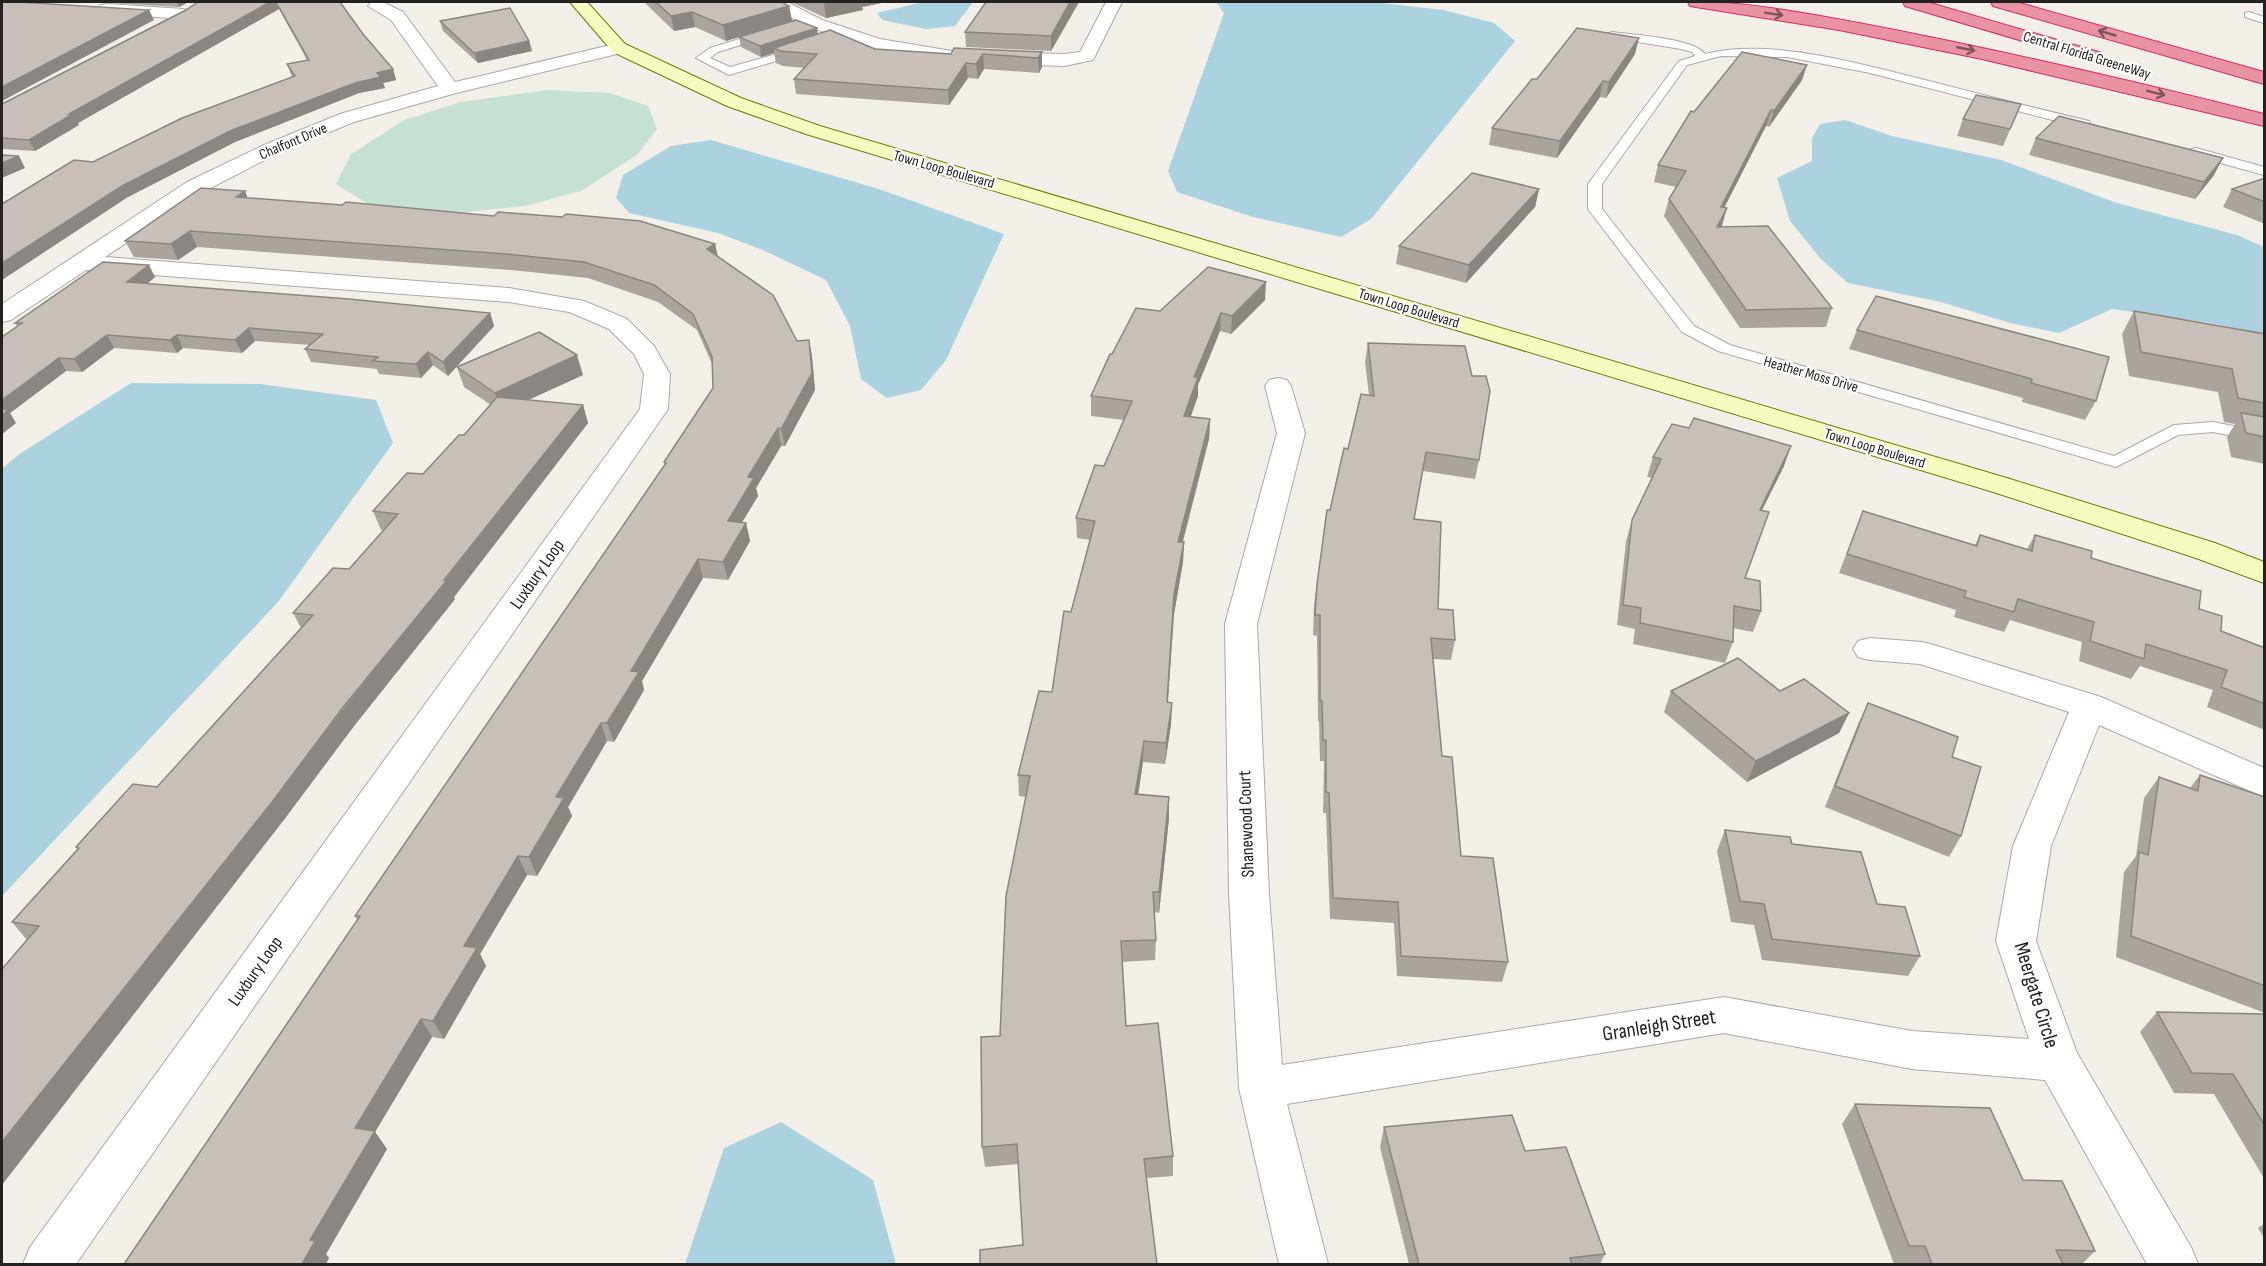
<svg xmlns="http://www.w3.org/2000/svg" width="2266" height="1266" font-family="'Sofia Sans Condensed',sans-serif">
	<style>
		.wetland { fill: #c6e0d4 }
		.water { fill: #aad3df }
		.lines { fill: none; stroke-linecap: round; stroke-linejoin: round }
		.lane-casing { stroke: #a9a9a9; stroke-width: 2 }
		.street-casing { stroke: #a9a9a9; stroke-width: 2 }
		.secondary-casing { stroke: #707d05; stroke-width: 2 }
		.highway-casing { stroke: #dc2a67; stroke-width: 2 }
		.lane { fill: #fff; fill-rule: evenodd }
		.street { fill: #fff; fill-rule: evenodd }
		.secondary { fill: #f7fabf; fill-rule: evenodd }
		.highway { fill: #e892a2; fill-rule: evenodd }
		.wall { fill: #aba49e }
		.shaded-wall { fill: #8b8681 }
		.building { fill: #c7bfb8; stroke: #8b8681; stroke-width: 1.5 }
		.oneway { stroke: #7b545c }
		.labels { text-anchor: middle; stroke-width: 4.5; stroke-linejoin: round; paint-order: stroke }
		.far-street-label { font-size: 15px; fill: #222; stroke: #fff }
		.street-label { font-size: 18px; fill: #222; stroke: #fff }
		.near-street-label { font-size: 21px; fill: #222; stroke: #fff }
	</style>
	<rect width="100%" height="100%" fill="#f2efe9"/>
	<path class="wetland" d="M547 90 610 93 648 106 657 129 637 155 581 191 525 206 454 213 370 205 336 184 351 154 404 120 461 102Z"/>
	<g class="water">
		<path d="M923 2H973L955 26 926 29 882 20 877 13Z"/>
		<path d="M1216 2H1373L1443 10 1494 23 1515 41 1371 219 1341 237 1253 217 1177 192 1168 171 1224 13Z"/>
		<path d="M1845 120 1892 136 2001 160 2117 203 2237 235 2264 247V334L2211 323 2112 309 2059 333 2010 323 1941 302 1848 283 1821 259 1790 221 1777 178 1812 161V138L1820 124Z"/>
		<path d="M711 140 879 189 1004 234 946 360 921 390 887 398 861 379 850 326 826 280 765 251 718 233 629 213 616 198 623 175 671 146Z"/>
		<path d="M131 383 260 384 376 400 393 443 278 602 2 896V469L18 455Z"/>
		<path d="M781 1122 873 1180 896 1264H685L724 1148Z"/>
	</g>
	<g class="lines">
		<g class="lane-casing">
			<g id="lane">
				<path d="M2249 12 2264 17V23L2245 17V13Z"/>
				<path d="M766 31 772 34 770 36 718 52 710 58 730 67 802 47 808 50 806 52 729 75 696 58 710 48Z"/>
				<path d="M1612 32C1633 35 1693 38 1705 54 1770 37 1864 65 1929 81 1982 95 2035 108 2089 121L2090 124 2084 128 1870 73 1787 57 1721 56 1687 65 1602 184V209L1694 326 1730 345 2114 456 2174 425 2213 422 2264 432V442L2213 432 2178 435 2116 467 1718 351 1682 332 1588 209V184L1679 61 1695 56 1692 52 1681 49 1608 37 1606 35Z"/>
				<path d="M2196 148 2264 167V175L2191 155 2189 152 2191 149Z"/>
			</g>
		</g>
		<g class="street-casing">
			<g id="street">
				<path d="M371 2H383L403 12 455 82 619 43 625 44 628 48 625 52 456 93 354 122 278 153 203 192 105 257 509 288 584 301 627 319 654 346 670 374 668 409 76 1264H23L30 1247 640 409 644 374 634 354 609 329 569 312 509 302 86 270 11 320 2 322V304L187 182 264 145 340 114 438 86 391 20 368 6Z"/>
				<path d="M767 2H787L822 20 880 39 952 51 955 55 952 59C941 62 928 59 916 57 863 48 815 32 769 6Z"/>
				<path d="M1106 2H1122L1093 60 1064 66 997 64 991 62 988 58 991 54 997 52 1064 54 1080 52Z"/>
				<path d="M107 4 183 9 189 10 192 14 189 18 183 19 101 13 98 9 101 5Z"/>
				<path d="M1278 378 1287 380 1291 386 1305 433 1257 624 1269 894 1282 1065 1724 997 1912 1031 2029 1039 1996 941 2013 846 2069 712 1920 664 1870 660 1858 657 1853 649 1858 641 1870 638 1922 642 1934 645 2101 697 2264 768V797L2099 725 2051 846 2036 941 2077 1053 2191 1247 2198 1264H2147L2045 1080 1912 1069 1724 1033 1287 1104 1328 1264H1279L1239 1088 1229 894 1225 624 1277 433 1265 386 1269 380Z"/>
			</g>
		</g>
		<g class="secondary-casing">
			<path id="secondary" d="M570 2H587L625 44 741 98 820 126 2010 479 2215 543 2264 562V583L2193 557 1990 491 806 134 727 106 613 52Z"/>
		</g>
		<g class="highway-casing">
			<g id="highway">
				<path d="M1688 2C1738 0 1808 14 1859 23 1995 49 2130 80 2264 114V126L1982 59 1839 30 1696 7 1690 6Z"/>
				<path d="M1903 2H1927L2102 53 2105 57 2102 61H2090L1905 6Z"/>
				<path d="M1991 2H2016L2264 72V84L1993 6Z"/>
			</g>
		</g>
		<use href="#lane" class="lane"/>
		<use href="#street" class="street"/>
		<use href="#secondary" class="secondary"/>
		<use href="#highway" class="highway"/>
	</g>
	<g class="wall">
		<path d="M92 2H189L179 7Z"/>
		<path d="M198 2H340L363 34 393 69 396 80 383 83 385 88 359 93 235 142 128 197 93 162 292 77 287 64 307 60 279 9 78 123 79 125 35 151 2 149V104L186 10Z"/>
		<path d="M644 2H782L789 6 792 21 817 28 818 34 875 49 951 54 1042 52V67L1039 73 984 69 978 79 968 78 949 105 796 94 794 79 805 68 783 66 776 63 774 53 761 57 741 47 739 37 726 41 695 27 674 31Z"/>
		<path d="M791 2H886L862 7 863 10 826 18Z"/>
		<path d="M1079 2 1051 51 966 47 965 32Z"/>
		<path d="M440 21 529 41 532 51 478 63 443 31Z"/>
		<path d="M1635 54 1606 98 1600 97 1557 158 1489 145 1492 128 1537 79Z"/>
		<path d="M1807 65 1802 80 1769 127 1766 126 1724 207 1721 227 1832 308 1826 327 1740 328 1664 216 1669 199 1676 187 1654 182 1658 165 1694 112Z"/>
		<path d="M2021 104 2003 146 1957 136 1963 119Z"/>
		<path d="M2036 138 2214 175 2195 199 2029 155Z"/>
		<path d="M2265 178V224L2223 207 2232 189Z"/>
		<path d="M1539 189 1535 207 1466 283 1396 264 1399 246Z"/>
		<path d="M248 198 715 244 718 256 797 341 809 340 812 357 815 390 785 446H781L756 488 758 496 742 522 746 523 750 541 728 580 703 578 642 681 644 690 614 742 607 741 568 807 572 816 537 876 527 875 480 954 486 966 444 1039 432 1037 375 1132 387 1149 326 1254 329 1258 124 1264 357 920 355 916 665 465 664 462 713 388V366L697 330 658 302 588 278 511 270 197 247 178 260 134 257 125 241Z"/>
		<path d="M155 277 147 284 490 313 494 326 448 376 433 365 421 378 379 374 377 369 311 362 305 349 310 345 255 341 242 353 183 348 177 353 114 348 82 372 66 371 10 413 16 423 2 434 17 326 15 323Z"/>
		<path d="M1876 296 2096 401 2085 420 2022 402 2023 398 1849 349 1857 330Z"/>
		<path d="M1265 300 1231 334 1220 331 1198 385V396L1190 417 1210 419 1209 439 1183 542H1184L1183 562 1174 614 1168 702 1172 703 1171 724 1165 764 1143 762 1138 795 1169 818 1159 913 1154 912 1156 940 1155 960 1122 962 1126 1026 1173 1156V1176L1147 1178 1023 1245 1018 1164 985 1167 982 1147 1000 1036 1026 797 1019 796 1018 775 1052 692 1090 540 1077 538 1076 518 1104 466 1124 420 1091 416V396L1112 354 1160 311Z"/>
		<path d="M2134 311 2265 334V464L2231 457 2227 437 2235 424 2224 422 2218 392 2129 376 2122 334Z"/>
		<path d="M1368 343 1479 460 1475 479 1423 471 1414 519 1438 609 1455 640 1451 660 1433 659 1442 756 1461 856 1508 962 1502 982 1397 976 1394 923 1330 919 1326 813H1323L1324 761H1320L1319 721H1318L1317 636 1313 635 1314 604 1317 584 1330 510 1369 395 1365 362Z"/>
		<path d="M457 367 583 375 528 400 583 405 588 423 454 597 455 599 354 726 283 821 27 940 12 922 77 849 76 847 157 787 301 628 293 613 349 569 384 530H381L373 511 423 474 464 435 491 405 464 387Z"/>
		<path d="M1653 457 1784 466 1762 510 1745 578 1761 611 1753 632 1733 628V642L1725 663 1633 644 1635 629 1617 625 1626 541 1632 520 1652 478 1647 477Z"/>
		<path d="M1863 511 1975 545 1980 535 2027 549 2035 535 2091 558 2199 609 2221 631 2265 648V730L2207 707 2213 690 2140 666 2131 679 2079 661 2082 642 2010 620 2004 632 1954 617 1956 610 1839 573Z"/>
		<path d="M1671 691H1780L1849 713 1839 733 1747 782 1664 712Z"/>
		<path d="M1868 703 1952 757 1961 836 1949 857 1825 807 1858 724Z"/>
		<path d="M2200 775 2265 797V1013L2116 957 2124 872 2136 856 2144 798 2159 777 2190 788Z"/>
		<path d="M1725 830 1877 904 1920 956 1908 976 1762 960 1754 925 1731 922 1717 851Z"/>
		<path d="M2157 1012 2265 1014V1180L2214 1094 2174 1093 2140 1032Z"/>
		<path d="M1855 1104 2023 1180 2095 1251 2082 1264H1894L1842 1124Z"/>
		<path d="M1384 1127 1525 1151 1605 1254 1600 1264H1409L1380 1147Z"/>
		<path d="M2265 1223V1239L2258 1228Z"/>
	</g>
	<g class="shaded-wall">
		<path d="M177 2H189L179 7Z"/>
		<path d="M270 2H276L279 9 78 123 79 125 35 151 29 140 69 114Z"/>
		<path d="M832 2H886L862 7 863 10 826 18 824 3Z"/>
		<path d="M1070 2H1079L1051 51V36Z"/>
		<path d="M789 6 792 21 726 41 723 25Z"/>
		<path d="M149 10 154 20 2 101V87Z"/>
		<path d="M692 12 695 27 674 31 671 16Z"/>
		<path d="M817 28 818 39 774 48V53L761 57 760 46Z"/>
		<path d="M1639 38 1635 54 1606 98 1609 82Z"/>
		<path d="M529 41 532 51 478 63 474 53Z"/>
		<path d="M1042 52V67L1039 73 1038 58Z"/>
		<path d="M983 54 984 69 978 79 976 64Z"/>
		<path d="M966 63 968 78 949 105 948 90Z"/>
		<path d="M1807 65 1802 80 1769 127 1774 111Z"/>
		<path d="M393 69 396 80 383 83 385 88 359 93 235 142 128 197 2 280V263L122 186 230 131 377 73Z"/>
		<path d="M1603 81 1600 97 1557 158 1560 141Z"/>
		<path d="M1771 110 1766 126 1716 224 1721 207Z"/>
		<path d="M19 156 25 168 2 178V163Z"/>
		<path d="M2223 158 2214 175 2195 199 2204 182Z"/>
		<path d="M1539 189 1535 207 1466 283 1469 265Z"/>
		<path d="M245 191 251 207 236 197Z"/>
		<path d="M1727 208 1722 226 1712 245 1717 227Z"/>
		<path d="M190 231 197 247 178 260 171 244Z"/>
		<path d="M715 244 718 260 707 249Z"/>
		<path d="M149 265 155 277 133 295 127 282Z"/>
		<path d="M1266 282 1265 300 1231 334 1232 316Z"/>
		<path d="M490 313 494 326 448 376 443 362Z"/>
		<path d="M1221 313 1220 331 1198 385V396L1184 436V416L1194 377Z"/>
		<path d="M249 328 255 341 242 353 235 340Z"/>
		<path d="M107 335 114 348 82 372 74 359Z"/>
		<path d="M177 335 183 348 177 353 170 340Z"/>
		<path d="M809 340 812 357 815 390 785 446 781 429Z"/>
		<path d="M428 352 433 365 421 378 416 364Z"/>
		<path d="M577 355 583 375 502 412 495 393Z"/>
		<path d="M59 358 66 371 10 413 16 423 2 434V400Z"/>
		<path d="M583 405 588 423 454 597 455 599 354 726 283 821 2 1185V1142Z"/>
		<path d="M1210 419 1209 439 1177 562 1178 542Z"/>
		<path d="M778 428 781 446 756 488 758 496 732 539 728 521 748 477Z"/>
		<path d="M1791 446 1784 466 1752 530 1760 510Z"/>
		<path d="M746 523 750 541 728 580 723 562Z"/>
		<path d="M1184 542 1183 562 1174 614 1166 723 1167 702 1174 594Z"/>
		<path d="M698 559 703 578 642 681 644 690 614 742 607 723 631 671Z"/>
		<path d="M1172 703 1171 724 1165 764 1166 743Z"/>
		<path d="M1849 713 1839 733 1747 782 1756 761Z"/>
		<path d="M601 723 607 741 568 807 572 816 537 876 529 857 556 797Z"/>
		<path d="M1144 741 1143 762 1135 815V794Z"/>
		<path d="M1169 797V818L1159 913V892Z"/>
		<path d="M518 856 527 875 480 954 486 966 444 1039 433 1021 464 946Z"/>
		<path d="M421 1019 432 1037 375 1132 387 1149 326 1254 329 1258 326 1264H302L310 1240 355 1128Z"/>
	</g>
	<g class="building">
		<path d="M2 2H18L149 10 2 87Z"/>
		<path d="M198 2H270L69 114H73L29 140 2 138V104L186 10Z"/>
		<path d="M276 2H340L363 34 393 69 377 73 381 77 355 83 230 131 122 186 2 263V204L74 160 93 162 182 118 295 76 287 64 309 60Z"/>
		<path d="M656 2H782L789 6 723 25 692 12 671 16Z"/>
		<path d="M986 2H1070L1051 36 965 32Z"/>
		<path d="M510 8 529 41 474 53 440 21Z"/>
		<path d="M796 20 817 28 760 46 739 37Z"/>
		<path d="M1577 28 1639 38 1609 82 1603 81 1560 141 1492 128 1532 79H1537Z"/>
		<path d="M830 30 875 49 951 54 954 48 1042 52 1038 58 983 54 976 64 966 63 948 90 794 79 817 54 780 51 774 48Z"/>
		<path d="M1742 52 1807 65 1774 111 1771 110 1721 207 1727 208 1717 227 1768 226 1832 308 1746 310 1669 199 1686 171 1658 165 1691 111 1694 112Z"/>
		<path d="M1976 95 2021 104 2010 129 1963 119Z"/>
		<path d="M2059 116 2223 158 2204 182 2036 138Z"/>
		<path d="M2 155 19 156 2 163Z"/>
		<path d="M1472 173 1539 189 1469 265 1399 246Z"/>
		<path d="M2265 178V202L2232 189Z"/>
		<path d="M201 188 245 191 236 197 342 205 346 202 494 216 498 212 562 217 566 214 640 221 715 244 707 249 773 295 797 341 809 340 812 373 781 429 778 428 748 477 754 478 728 521 746 523 723 562 698 559 631 671 639 672 607 723H601L556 797 564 798 529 857 518 856 464 946 477 948 433 1021 421 1019 355 1128 375 1131 310 1240 315 1241 302 1264H124L360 916H355L666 463 664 462 713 388 712 357 693 314 654 285 584 262 506 254 190 231 171 244 125 241Z"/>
		<path d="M103 262 149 265 127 282 349 299 490 313 443 362 428 352 416 364 373 361 378 357 305 349 323 334 249 328 235 340 177 335 170 340 107 335 74 359 59 358 2 400V337L22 323H15Z"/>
		<path d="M1208 267 1266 282 1232 316 1221 313 1194 377H1198L1184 416 1210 419 1178 542H1184L1174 594 1167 702 1172 703 1166 743 1144 741 1135 794 1169 797 1159 892H1153L1156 940 1121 941 1126 1026 1158 1023 1173 1156 1144 1159 1157 1264H980V1250L1023 1245 1017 1144 982 1147 981 1037 1000 1036 1006 896 1030 776 1018 775 1039 691 1052 692 1064 611 1071 612 1095 521 1076 518 1095 465 1104 466 1132 401 1091 396 1110 354H1112L1136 308 1160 311Z"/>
		<path d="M1876 296 2109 357 2096 401 2031 383 2032 379 1857 330Z"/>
		<path d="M2134 311 2265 334V403L2238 398 2232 369 2141 352Z"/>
		<path d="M539 332 577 355 495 393 457 367Z"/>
		<path d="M1368 343 1465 346 1472 376H1486L1490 391 1479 460 1426 452 1414 519 1441 522 1438 609 1453 610 1455 640 1431 638 1442 756 1452 757 1461 856 1493 858 1508 962 1401 956 1398 902 1333 898 1329 793 1326 792V740H1323L1322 701 1320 700V615H1315L1317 584 1327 510H1330L1344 448 1348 449 1361 394 1374 396Z"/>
		<path d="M497 397 583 405 444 580H447L344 706 272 802 2 1142V969L39 926 12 922 79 848 76 847 133 784 157 787 313 615 293 613 333 568 349 569 398 514 373 511 407 473 423 474 459 435H464Z"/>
		<path d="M2 409 8 410 2 415Z"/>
		<path d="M2241 413 2265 417V437L2246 433Z"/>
		<path d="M1694 418 1791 446 1760 510 1769 512 1745 578 1760 581 1761 611 1734 606 1733 642 1640 623 1641 608 1623 605 1632 520 1661 459 1653 457 1672 424 1689 428Z"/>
		<path d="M1863 511 1977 546 1980 535 2032 551 2035 535 2092 551 2091 558 2201 591 2199 609 2222 616 2221 631 2265 648V704L2221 687 2227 670 2146 644 2144 659 2090 641 2094 622 2018 599 2014 612 1964 597 1966 591 1847 554Z"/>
		<path d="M1738 658 1780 691 1804 679 1849 713 1756 761 1671 691Z"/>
		<path d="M1868 703 1958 737 1952 757 1981 767 1961 836 1835 786Z"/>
		<path d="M2200 775 2265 797V986L2131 936 2139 852 2148 855 2159 777 2198 791Z"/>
		<path d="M1725 830 1790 837 1792 844 1861 852 1877 904 1905 907 1920 956 1772 939 1764 904 1740 901Z"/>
		<path d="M2157 1012 2265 1014V1126L2233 1074 2192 1073Z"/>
		<path d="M1855 1104 1990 1108 2023 1180 2062 1181 2095 1251 2056 1250 2063 1264H1932L1925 1246H1909Z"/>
		<path d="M1512 1115 1525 1151 1566 1147 1605 1254 1570 1258 1572 1264H1419L1384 1127Z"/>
	</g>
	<defs><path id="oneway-shaft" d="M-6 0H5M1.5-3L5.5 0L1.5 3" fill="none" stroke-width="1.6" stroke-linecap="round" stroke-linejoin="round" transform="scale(1.5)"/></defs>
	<g class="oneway">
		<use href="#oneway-shaft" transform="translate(1774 14) rotate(9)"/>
		<use href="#oneway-shaft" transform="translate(2107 33) rotate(-164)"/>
		<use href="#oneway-shaft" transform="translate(1966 49) rotate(11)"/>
		<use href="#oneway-shaft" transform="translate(2156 93) rotate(14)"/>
	</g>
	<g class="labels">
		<g class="far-street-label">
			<text transform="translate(2087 55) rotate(17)" y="5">Central Florida GreeneWay</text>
			<text transform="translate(293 141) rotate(-23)" y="5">Chalfont Drive</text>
			<text transform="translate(944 169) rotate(16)" y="5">Town Loop Boulevard</text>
			<text transform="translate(1409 308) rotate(17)" y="5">Town Loop Boulevard</text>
			<text transform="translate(1811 374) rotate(16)" y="5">Heather Moss Drive</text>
			<text transform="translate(1875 448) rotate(17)" y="5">Town Loop Boulevard</text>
		</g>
		<g class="street-label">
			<text transform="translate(537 574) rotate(-55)" y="6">Luxbury Loop</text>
			<text transform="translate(1246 824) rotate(-92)" y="6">Shanewood Court</text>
			<text transform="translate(255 971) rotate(-55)" y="6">Luxbury Loop</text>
		</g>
		<g class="near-street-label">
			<text transform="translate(2037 995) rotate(73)" y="7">Meergate Circle</text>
			<text transform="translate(1659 1025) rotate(-9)" y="7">Granleigh Street</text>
		</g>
	</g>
	<rect width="2266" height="1266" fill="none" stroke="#222222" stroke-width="6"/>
</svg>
